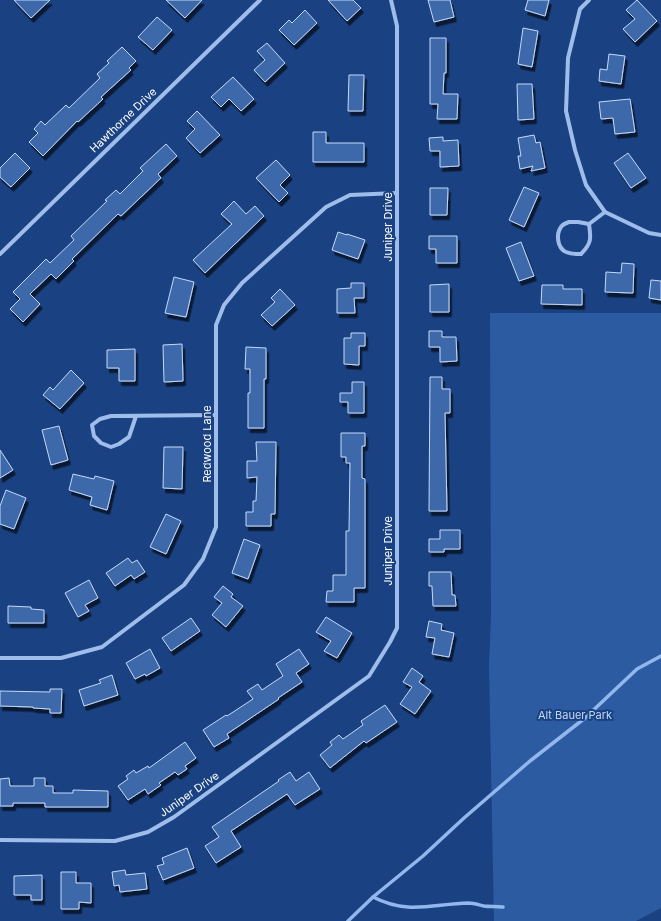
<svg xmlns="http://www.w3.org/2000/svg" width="661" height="921" font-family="Inter,sans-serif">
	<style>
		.green { fill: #2d5ba2 }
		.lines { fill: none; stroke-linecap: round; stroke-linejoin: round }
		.stream { stroke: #92b7ed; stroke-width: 3.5 }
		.building { fill: #3e69aa; stroke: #c4d9f8; filter: url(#shadow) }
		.street { stroke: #9fbdeb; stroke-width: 4 }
		.labels { text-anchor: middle; stroke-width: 4; stroke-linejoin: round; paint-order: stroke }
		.street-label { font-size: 11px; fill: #fff; stroke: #1a4283 }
		.park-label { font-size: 11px; fill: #c4d9f8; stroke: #1a4283 }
	</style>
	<defs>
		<filter id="shadow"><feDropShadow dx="2.5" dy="4.5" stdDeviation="0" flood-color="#0009"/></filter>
	</defs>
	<rect width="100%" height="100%" fill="#1a4283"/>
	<path class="green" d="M490 313H661V908L636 921H494L489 665 491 617Z"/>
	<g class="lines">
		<g class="stream">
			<path d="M373 897C408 915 432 904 468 903 474 903 479 905 484 906 490 907 496 906 503 907"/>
			<path d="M348 921 373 897 423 856 464 818 530 761 585 718 637 669 661 656"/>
		</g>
	</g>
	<g class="building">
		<path d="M14 0H50L31 18Z"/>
		<path d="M166 0H202L185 18Z"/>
		<path d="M328 0H353L361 8 347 21Z"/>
		<path d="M428 0H450L454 17 434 22Z"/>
		<path d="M528 0H549L545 16 525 10Z"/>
		<path d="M637 0 657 21 635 42 623 29 635 19 626 10Z"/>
		<path d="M305 10 317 23 294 45 279 30 289 20 292 23Z"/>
		<path d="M157 17 172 30 153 50 138 37Z"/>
		<path d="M523 28 538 31 532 67 518 64Z"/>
		<path d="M430 38H446V73H444L443 94H458L457 119H437L438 104H430Z"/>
		<path d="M267 43 285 63 265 82 254 70 265 60 257 51Z"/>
		<path d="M122 47 136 61 129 68 131 70 101 97 103 99 78 122 77 121 43 156 29 142 38 133 34 129 41 121 45 125 66 105 69 108 100 78 97 74 109 63 107 61Z"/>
		<path d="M609 54 625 56 621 84 599 81 600 69 607 70Z"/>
		<path d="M349 75H364L363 111H348Z"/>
		<path d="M233 77 254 99 241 111 229 99 221 107 211 97Z"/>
		<path d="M517 84H532L534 119 518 120Z"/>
		<path d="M630 99 635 132 615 134 613 118 601 119 599 102Z"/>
		<path d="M197 111 220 135 200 153 186 138 195 129 187 121Z"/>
		<path d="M313 132H326V143H364V162H313Z"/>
		<path d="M534 135 536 143 540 142 545 168 531 171 533 166 520 169 518 156H521L518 138Z"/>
		<path d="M443 137V141L458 140 459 166 440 167V151H430L429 138Z"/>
		<path d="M166 144 177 156 158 174 161 178 121 216 118 214 72 259 74 261 56 279 51 274 34 290 30 294 40 304 23 322 10 309 20 299 13 292 46 259 50 263 74 240 71 236 107 201 105 200 116 190 120 194 143 171 140 168Z"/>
		<path d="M15 153 30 168 11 187 0 177V168Z"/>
		<path d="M628 153 646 178 631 188 614 163Z"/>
		<path d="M276 160 290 175 280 185 288 193 279 202 256 178Z"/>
		<path d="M524 187 539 193 524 227 509 220Z"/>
		<path d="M430 188H448L447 215H430Z"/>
		<path d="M234 201 246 214 255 206 264 216 205 273 193 260 232 224 221 214Z"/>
		<path d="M338 232 347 235V234L365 240 358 259 332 250Z"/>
		<path d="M429 236H457V263H436V249H429Z"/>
		<path d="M521 242 534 276 519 281 506 248Z"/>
		<path d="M622 263 634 264 633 293 605 292 606 272 621 273Z"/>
		<path d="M174 277 194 282 186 317 165 313Z"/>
		<path d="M651 280 661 281V300L649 298Z"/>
		<path d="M351 283H364V298H354L355 313H337V289L351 288Z"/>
		<path d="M449 284V312H430V285Z"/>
		<path d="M542 285H563V289H582V305L541 304Z"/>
		<path d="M280 289 295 305 272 326 261 315 275 302 271 298Z"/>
		<path d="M429 331H442V337H456L457 361 440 362V347H429Z"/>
		<path d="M351 333H365V346H359V365L344 364V338H351Z"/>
		<path d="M182 344 183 381 164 382 163 345Z"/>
		<path d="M246 347 266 348V379H264V428H248V393H250V369H245Z"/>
		<path d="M135 349V381H119V368H107V350Z"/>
		<path d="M71 370 84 383 60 409 43 395 50 387 53 390Z"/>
		<path d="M430 377H442V389H450V413H445L447 511H429Z"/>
		<path d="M352 382H364V413H348V402H340V393H352Z"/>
		<path d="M59 426 68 460 51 465 42 430Z"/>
		<path d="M341 433H365V446H362V478L365 479V588H354V602H326L327 591H333V575H346V531H349L350 463H346V457H341Z"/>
		<path d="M256 442H276L275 514H271V526H246V512H253V501H256L257 477 247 478V461H257Z"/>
		<path d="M164 447H183L182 489 163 488Z"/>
		<path d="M0 450 13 470 0 478Z"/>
		<path d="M73 474 94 479 95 476 114 481 107 510 90 505 92 497 69 490Z"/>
		<path d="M6 490 26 498 14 529 0 524V506Z"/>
		<path d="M166 514 181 521 166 554 150 547Z"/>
		<path d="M440 530H460V549H444V552H429V539H440Z"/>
		<path d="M244 539 260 545 248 579 232 573Z"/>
		<path d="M128 558 132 563 137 560 145 572 134 579 131 575 115 586 106 573Z"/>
		<path d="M429 572H451L452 595H455L456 606H433L432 586H429Z"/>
		<path d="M89 580 98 598 85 605 89 611 78 617 65 593Z"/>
		<path d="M223 586 233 594 231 597 243 606 226 627 212 615 222 603 214 597Z"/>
		<path d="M8 606 31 607V609L44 610V623H8Z"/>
		<path d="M326 617 352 633 337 658 324 651 331 641 316 632Z"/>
		<path d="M191 618 200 631 171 651 162 638Z"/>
		<path d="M429 621 442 624 441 630 454 633 449 657 432 654 435 638 426 637Z"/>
		<path d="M150 649 160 668 146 676 145 674 135 679 126 663Z"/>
		<path d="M299 649 309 664 296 673 302 682 278 698 279 699 227 734 229 738 214 747 203 730 226 715 227 716 253 699 247 691 258 684 262 690 283 676 276 664Z"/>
		<path d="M412 668 423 676 419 682 431 691 415 714 400 704 412 687 403 682Z"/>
		<path d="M112 675 118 695 84 706 79 690 101 683 99 680Z"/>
		<path d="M50 689H62L61 713H50V709L33 708V707L0 706V691L50 692Z"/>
		<path d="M385 705 397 722 366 743 364 741 330 768 320 755 332 745 330 742 339 735 343 739 363 725 361 721Z"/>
		<path d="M185 742 196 758 185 766 187 769 178 775 175 772 159 783 161 785 148 794 145 789 128 800 118 786 128 779 126 776 134 770 136 773 148 766 149 768Z"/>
		<path d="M290 772 296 781 309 772 320 789 295 805 287 794 231 831 241 847 216 863 205 846 219 837 212 827 279 781 278 780Z"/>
		<path d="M9 778 10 786H34V778H45V786H53V793H73V790L108 791V807H45V803H13V806H0V779Z"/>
		<path d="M187 848 194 868 163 880 157 866 164 864 162 858Z"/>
		<path d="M125 870 126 875 145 873 147 889 120 892 119 885 114 886 112 872Z"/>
		<path d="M61 872H76V883H91V903L79 902V909H61Z"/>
		<path d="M42 875V900H31V895H14V876Z"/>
	</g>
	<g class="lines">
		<g class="street">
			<path d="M589 0 580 9 568 58 566 111 575 150 586 185 605 212 649 233 661 235"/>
			<path d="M569 222H578L589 224C591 238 592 243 581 254 576 254 571 254 566 252 557 248 556 234 561 227 563 224 566 223 569 222Z"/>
			<path d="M589 224 605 212"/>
			<path d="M0 254 260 0"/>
			<path d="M136 416 129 437 119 444 111 447 101 443 94 436 92 425 100 419 111 416 216 415"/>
			<path d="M0 658H61L102 647 184 585 203 559 216 527V325L224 305 242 283 326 207 350 195 397 193"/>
			<path d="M0 840 115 841 148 832 174 817 369 676 390 642 397 628V26L391 0"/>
		</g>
	</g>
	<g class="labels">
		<g class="street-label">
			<text transform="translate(123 120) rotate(-44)" y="4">Hawthorne Drive</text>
			<text transform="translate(388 227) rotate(-90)" y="4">Juniper Drive</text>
			<text transform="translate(207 444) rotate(-90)" y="4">Redwood Lane</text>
			<text transform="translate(388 551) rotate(-90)" y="4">Juniper Drive</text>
			<text transform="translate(189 794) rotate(-35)" y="4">Juniper Drive</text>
		</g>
		<g class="park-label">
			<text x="575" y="719">Alt Bauer Park</text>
		</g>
	</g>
</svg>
